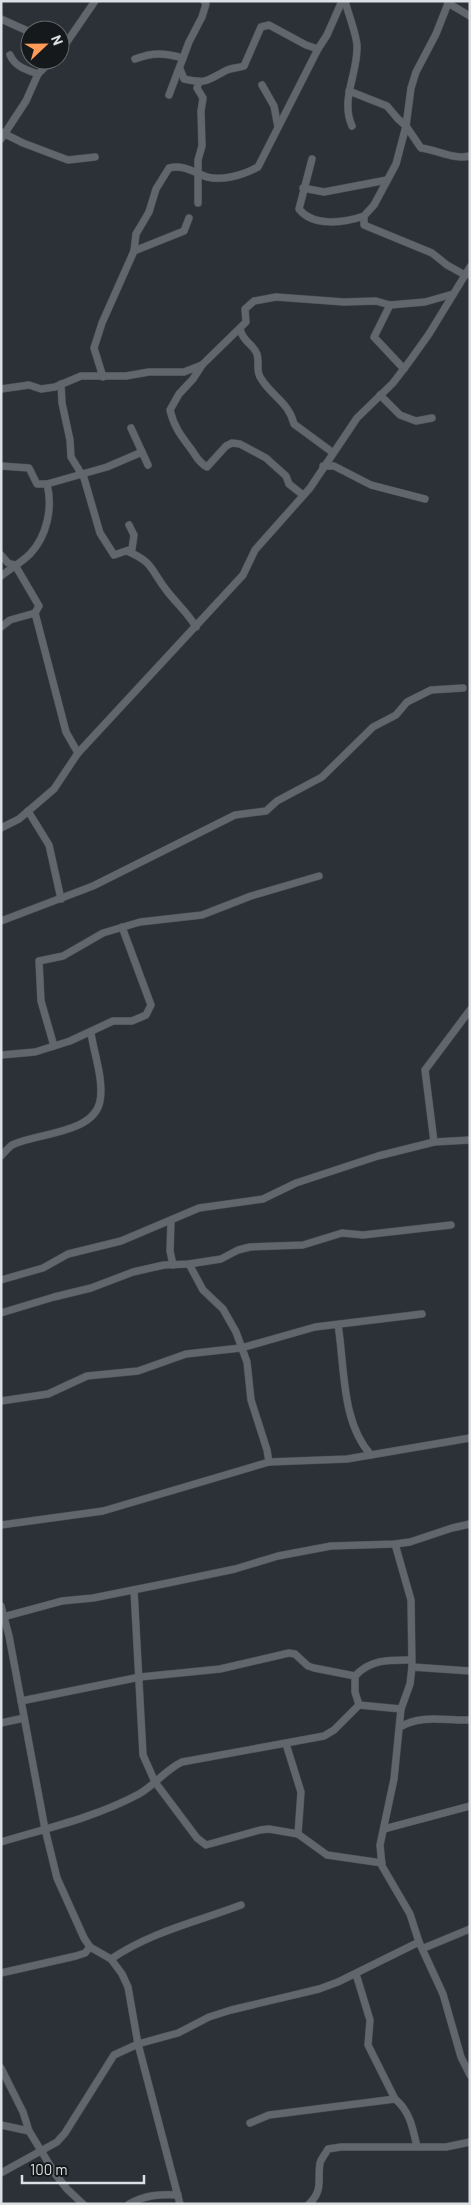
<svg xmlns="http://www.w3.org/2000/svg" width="471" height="2205" font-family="Barlow,sans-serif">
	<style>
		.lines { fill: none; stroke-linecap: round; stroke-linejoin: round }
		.street-casing { stroke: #484c51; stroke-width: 8 }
		.street { stroke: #60666c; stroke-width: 7 }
	</style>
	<rect width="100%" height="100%" fill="#2c3137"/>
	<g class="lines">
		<g class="street-casing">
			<g id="street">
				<path d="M345 1C348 13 357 36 357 46 358 74 340 99 352 126"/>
				<path d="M449 1 436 34 416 72 411 88 406 126 396 164 374 205 364 216V225L432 253 447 265 465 275 469 274"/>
				<path d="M448 3 470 16"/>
				<path d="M1 19 30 32"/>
				<path d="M60 52 95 1"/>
				<path d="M10 55C15 67 27 70 38 74"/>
				<path d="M135 59C153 52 165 53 183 58"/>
				<path d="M180 69 184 79C207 84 206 81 225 71 230 68 238 68 244 66L261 27 269 25 306 45 318 49"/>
				<path d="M262 85 274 106 278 127"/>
				<path d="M349 91 387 106 398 119 406 126 421 148C438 150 453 160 470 156"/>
				<path d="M169 95 189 42 202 17 206 4 204 1"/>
				<path d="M1 132 23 143 68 160 95 157"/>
				<path d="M1 139 26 101 38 74 52 60"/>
				<path d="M312 159 299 209C313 227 344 223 364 216"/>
				<path d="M303 188 324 192 387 180"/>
				<path d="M198 203V160L202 146 201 111 203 98 197 88 199 82"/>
				<path d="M134 251 184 231 189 218"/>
				<path d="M390 305 374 337 404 369"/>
				<path d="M240 329C244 344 253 343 257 354 260 364 255 371 262 380 273 397 289 403 294 424L332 452"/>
				<path d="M103 377 94 348 102 323 134 251 136 234 149 212 156 189 169 168C182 165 190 170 202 175 218 183 244 175 258 167L318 49 327 35 342 1"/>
				<path d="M61 384 62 403 70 440 71 457 84 478 100 533 114 555 132 549 134 535 129 525"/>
				<path d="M1 389 29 385 41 389 55 387 81 376H126L149 372H184L202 365"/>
				<path d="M380 395 400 415 416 421 432 418"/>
				<path d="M131 428 148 465"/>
				<path d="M1 466 29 468 37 484H47L107 467 142 452"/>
				<path d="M323 466H334L371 485 425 499"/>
				<path d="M303 495 289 484 286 476 266 458 240 444 232 443 226 446 207 467C198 462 197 457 191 449 181 436 174 427 170 410L179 394 193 379 202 365 246 322 245 309 254 301 276 297 344 302 376 301 390 305 425 302 453 294"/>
				<path d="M127 551C155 563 150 570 167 591 177 604 188 613 196 627"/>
				<path d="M1 555 8 563 15 565"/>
				<path d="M1 576C10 569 22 562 30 554 47 536 53 508 47 484"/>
				<path d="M35 613 66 732 78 753"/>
				<path d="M1 627 10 620 35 613 39 606 15 565"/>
				<path d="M28 811 49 845 61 899"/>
				<path d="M1 828 19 819 54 789 78 753 243 575 255 550 310 488 357 418 393 383 409 362 429 334 470 267"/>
				<path d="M1 921 93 886 235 815 266 811 277 801 322 777 373 727 396 715 407 702 431 690 463 688"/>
				<path d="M54 1046 41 1001 39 961 63 956 103 933 140 922 202 915 251 896 319 876"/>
				<path d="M1 1055 35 1052 70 1041 113 1021H132L146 1015 151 1005 122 927"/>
				<path d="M434 1142 425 1070 470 1010"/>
				<path d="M1 1156C5 1152 8 1148 12 1145 36 1133 94 1134 100 1101 104 1080 94 1054 91 1033"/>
				<path d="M171 1221 170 1251 173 1265"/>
				<path d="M189 1264 203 1290 223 1309 236 1332 247 1362 251 1400 267 1450 269 1462"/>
				<path d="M1 1280 43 1268 68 1254 121 1241 199 1208 263 1199 296 1183 378 1156 434 1142 470 1140"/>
				<path d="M1 1313 54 1297 91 1288 133 1272 164 1265 189 1264 221 1259 238 1250 250 1247 303 1245 342 1233 363 1235 451 1225"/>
				<path d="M338 1325C345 1367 341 1422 371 1455"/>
				<path d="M1 1401 48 1394 87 1376 138 1371 186 1354 241 1348 315 1327 422 1314"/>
				<path d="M1 1525 103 1511 269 1462 347 1459 470 1438"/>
				<path d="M395 1544 411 1600 412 1667"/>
				<path d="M134 1590 143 1755 155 1782 197 1838 206 1845 260 1830 269 1829 298 1834 327 1855 382 1863"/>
				<path d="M1 1606 9 1636 45 1829 57 1878 84 1938 90 1947 111 1959 122 1974 128 1987 138 2044 180 2204"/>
				<path d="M3 1617 62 1601 93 1598 168 1583 235 1569 278 1556 331 1546 395 1544 410 1542 452 1528 470 1524"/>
				<path d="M470 1671 412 1667 410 1684 401 1709 394 1779 380 1845 382 1866 410 1914 419 1942 443 1994 461 2057 470 2075"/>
				<path d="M355 1676C371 1659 389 1660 411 1660"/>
				<path d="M21 1701 140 1677 220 1669 289 1653 295 1654 308 1666 314 1668 355 1676V1692L359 1705"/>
				<path d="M1 1723 24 1718"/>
				<path d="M400 1727C421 1714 446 1721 470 1720"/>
				<path d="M286 1744 301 1792 298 1834"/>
				<path d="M384 1829 470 1806"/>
				<path d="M1 1842C48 1828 96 1817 139 1794 155 1785 165 1770 182 1762L324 1736 334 1730 359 1705 401 1709"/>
				<path d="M424 1948 470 1929"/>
				<path d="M111 1959C151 1932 196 1922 241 1905"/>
				<path d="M1 1973 76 1956 85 1953 90 1947"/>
				<path d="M356 1974 370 2020 368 2045 395 2099"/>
				<path d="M1 2068 23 2112 29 2131"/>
				<path d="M250 2123 269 2115 395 2099C410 2111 413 2129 417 2147"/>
				<path d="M1 2125 29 2131 56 2175 67 2189 83 2204"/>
				<path d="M1 2173 57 2142 65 2133 114 2055 138 2044 178 2033 209 2017 231 2010 319 1989 338 1982 419 1942"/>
				<path d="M129 2204C145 2195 160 2194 178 2195"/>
				<path d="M309 2204C324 2190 317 2179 320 2163 321 2159 326 2153 328 2149L341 2147H446L470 2142"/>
			</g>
		</g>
		<use href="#street" class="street"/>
	</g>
	<rect width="471" height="2205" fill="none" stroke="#dcdfe3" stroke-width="5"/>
	<g transform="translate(45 45) rotate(68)"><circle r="24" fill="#16191b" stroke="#65686b"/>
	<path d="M0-4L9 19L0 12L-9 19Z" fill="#fe9b59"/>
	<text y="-8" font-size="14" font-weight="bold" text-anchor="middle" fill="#dcdfe3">N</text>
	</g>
	<path d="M22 2175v8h122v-8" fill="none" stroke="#dcdfe3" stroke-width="2.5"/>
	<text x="30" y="2175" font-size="15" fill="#dcdfe3" stroke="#16191b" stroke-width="4" paint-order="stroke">100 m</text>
</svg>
